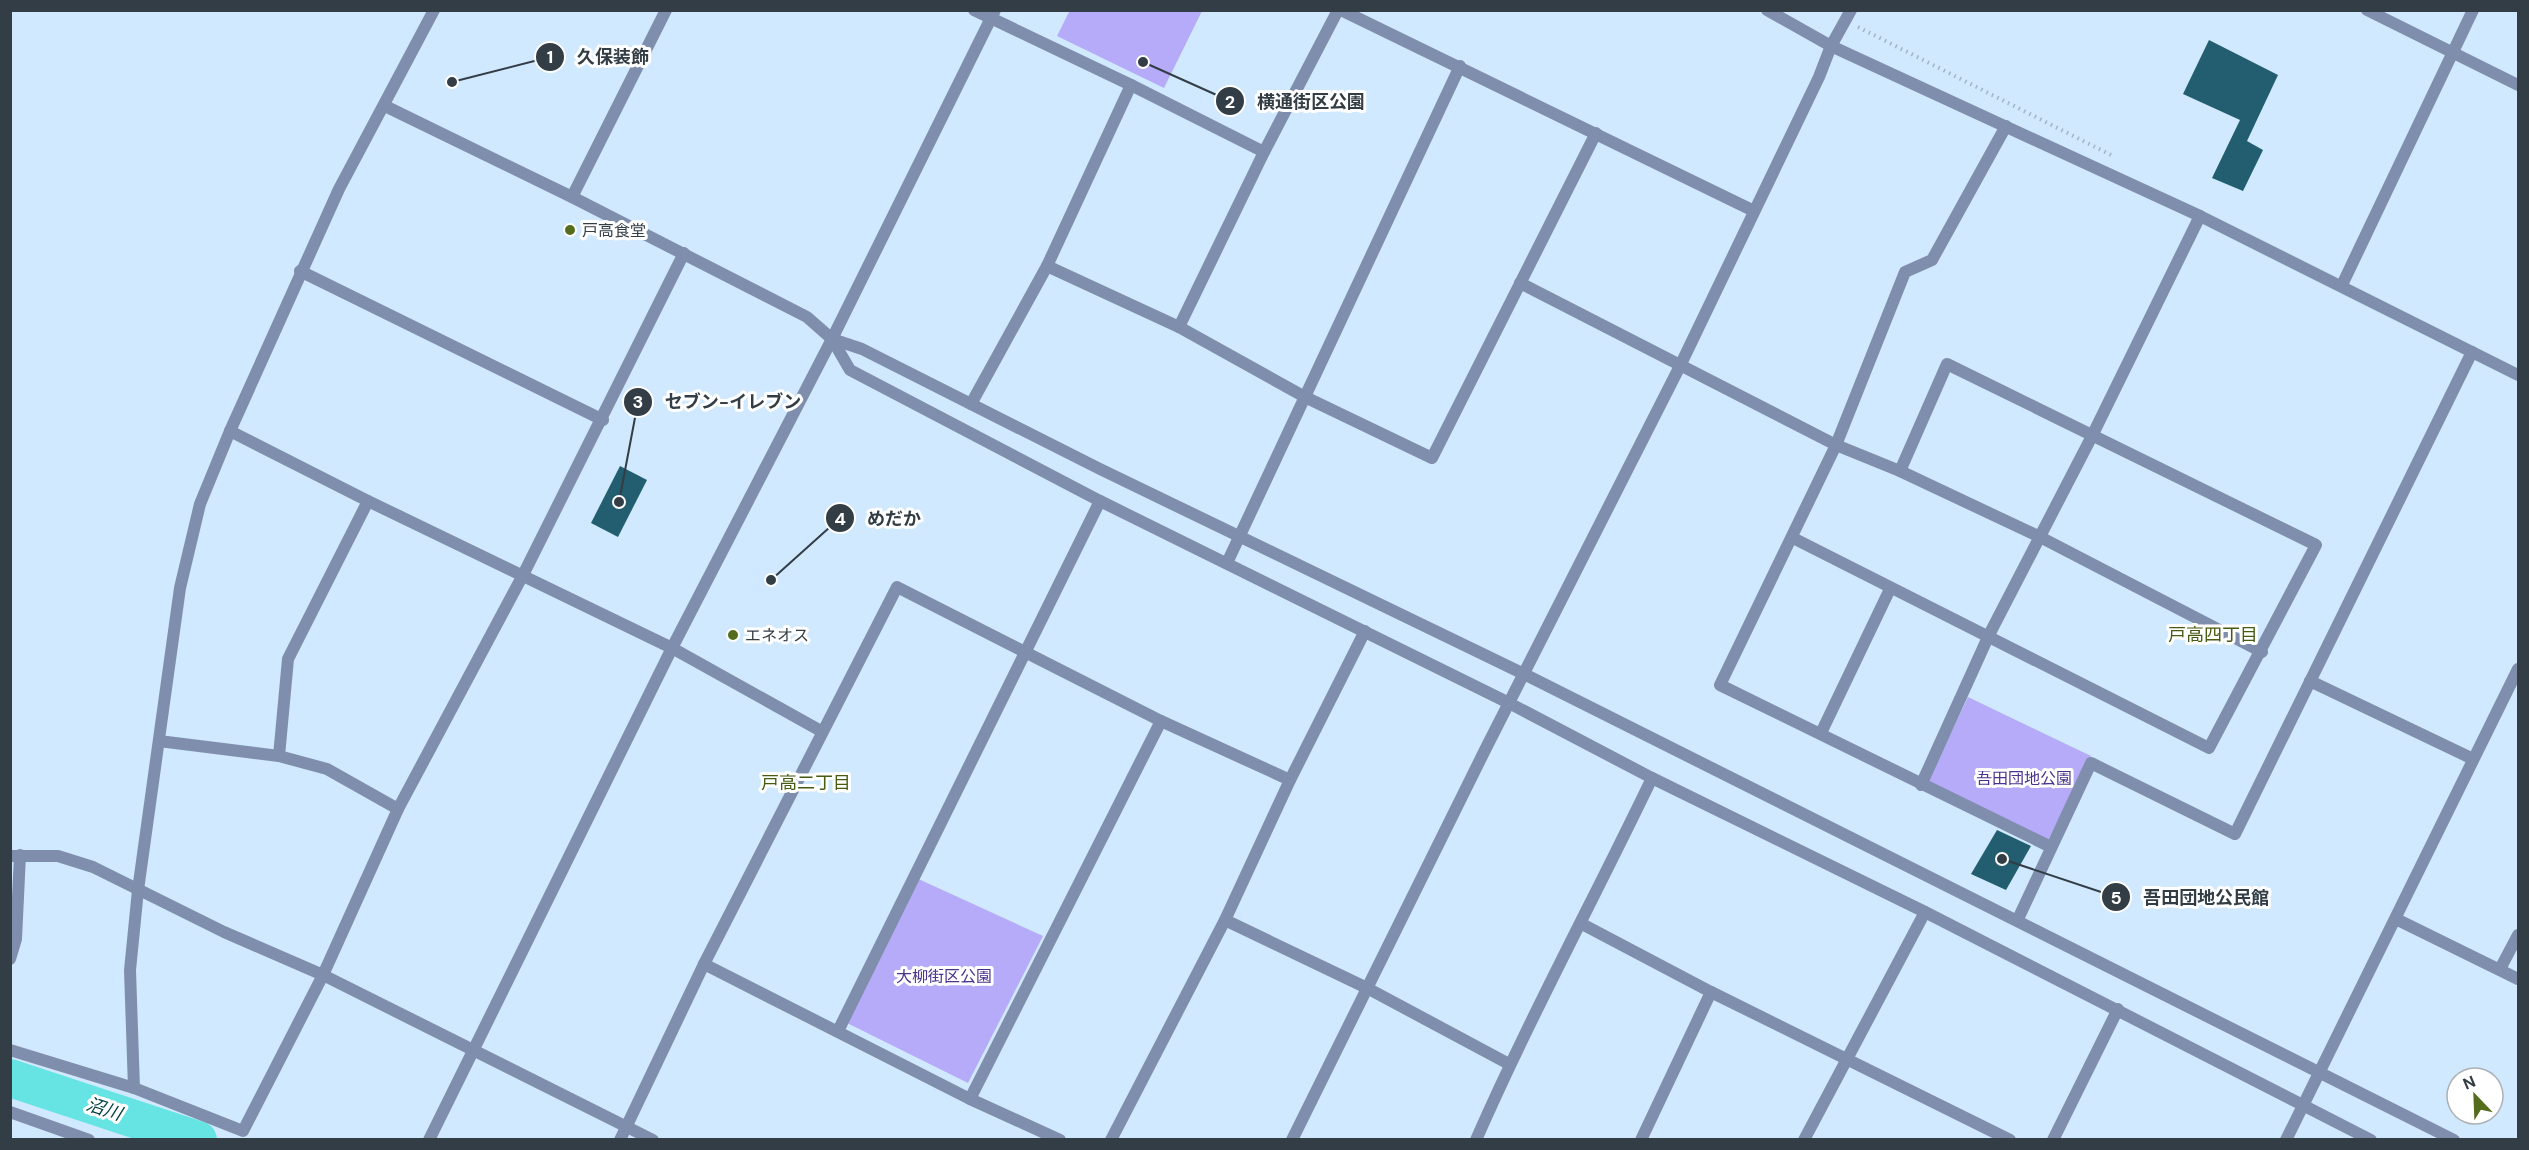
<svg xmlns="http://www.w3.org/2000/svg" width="2529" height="1150" font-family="'DM Sans','Noto Sans JP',sans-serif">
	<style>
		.green { fill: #b5abf9 }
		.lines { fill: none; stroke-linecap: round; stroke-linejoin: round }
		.river { stroke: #66e4e4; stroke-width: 38 }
		.building { fill: #225e6f }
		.path { stroke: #a0b4c6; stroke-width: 4; stroke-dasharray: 1.5 4.5; stroke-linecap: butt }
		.minor { stroke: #808ead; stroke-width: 12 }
		.tertiary { stroke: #808ead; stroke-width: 12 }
		.poi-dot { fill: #546c1c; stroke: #fff; stroke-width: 2 }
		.labels { text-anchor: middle; stroke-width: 6; stroke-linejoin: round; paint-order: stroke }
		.poi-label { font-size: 16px; fill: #333d45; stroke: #fff; text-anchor: start }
		.park-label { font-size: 16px; fill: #49338c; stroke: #fff }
		.neighbourhood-label { font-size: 18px; fill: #465c12; stroke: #fff }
		.water-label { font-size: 18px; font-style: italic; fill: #003d3e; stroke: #fff }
		.leader { fill: none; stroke: #333d45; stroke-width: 2 }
		.callout-dot { fill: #333d45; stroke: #fff; stroke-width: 2 }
		.mark-label { font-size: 18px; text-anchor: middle; font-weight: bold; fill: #fff }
		.callout-label { font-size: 18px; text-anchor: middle; font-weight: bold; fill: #333d45; stroke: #fff; stroke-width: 6; stroke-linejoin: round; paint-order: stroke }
	</style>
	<rect width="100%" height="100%" fill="#d0e9fe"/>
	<g class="green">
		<path d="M1070 10H1202V11L1164 88 1057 36Z"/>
		<path d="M1968 697 2091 756 2046 844 1928 781Z"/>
		<path d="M914 877 1043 936 968 1083 843 1021Z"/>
	</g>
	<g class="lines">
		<path class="river" d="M10 1078 198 1140"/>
	</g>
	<g class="building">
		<path d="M2209 40 2278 75 2247 141 2263 150 2243 191 2212 178 2240 120 2183 94Z"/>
		<path d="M620 466 647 480 618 537 591 523Z"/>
		<path d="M1997 830 2031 846 2006 890 1971 874Z"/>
	</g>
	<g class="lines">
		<path class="path" d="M1858 27 2111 155"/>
		<g class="minor">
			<path d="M974 10 1131 85 1264 152"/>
			<path d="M1341 10 1754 211"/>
			<path d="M2367 10 2518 85"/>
			<path d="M385 106 572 197 807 317 832 339 850 370 1100 501 1509 703 1652 778 1925 912 2371 1140"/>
			<path d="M2006 126 1932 260 1905 272 1836 445 1720 685 2051 847"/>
			<path d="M572 197 666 10"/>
			<path d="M1047 266 1179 327 1305 397 1432 458 1596 133"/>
			<path d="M300 271 603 420"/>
			<path d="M1520 283 1836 445 1900 471 2040 537 2262 652"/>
			<path d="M2342 285 2473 10"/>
			<path d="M1179 327 1264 152 1338 10"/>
			<path d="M832 339 862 349 1100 469 1524 674 2454 1140"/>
			<path d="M971 404 1047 266 1131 85"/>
			<path d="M230 431 368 501 672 648 821 731"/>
			<path d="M1793 538 2209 748 2316 545 1947 364 1900 471"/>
			<path d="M1227 563 1460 66"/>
			<path d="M2310 681 2473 759"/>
			<path d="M1821 733 1890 589"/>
			<path d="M159 741 279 756 327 769 398 809"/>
			<path d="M279 756 288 659 368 501"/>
			<path d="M1921 785 1989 635 2092 436 2200 216"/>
			<path d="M10 856H58L93 867 224 932 323 975 653 1140"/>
			<path d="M2018 919 2091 763 2235 834 2472 352"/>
			<path d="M2396 919 2518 979"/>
			<path d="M1225 920 1367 988 1509 1064"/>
			<path d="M1582 924 1711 992 2010 1140"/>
			<path d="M10 959 16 939 20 855"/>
			<path d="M704 964 970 1099 1060 1140"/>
			<path d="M2500 969 2518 935"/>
			<path d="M838 1031 1100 501"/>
			<path d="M10 1050 134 1088 243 1131 323 975 398 809 523 575 684 253"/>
			<path d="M134 1088 130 970 138 890 180 588 200 504 230 431 339 189 434 10"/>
			<path d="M970 1099 1161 721"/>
			<path d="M10 1112 89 1140"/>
			<path d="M620 1140 704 964 897 587 1161 721 1290 780"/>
			<path d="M1111 1140 1225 920 1290 780 1365 631"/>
			<path d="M1476 1140C1530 1017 1594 899 1652 778"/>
			<path d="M1641 1140 1711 992"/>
			<path d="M1804 1140 1925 912"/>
			<path d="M2053 1140 2118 1009"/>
			<path d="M2286 1140 2518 669"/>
		</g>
		<g class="tertiary">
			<path d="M1767 10 1831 46 2200 216 2518 375"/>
			<path d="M429 1140 672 648 832 339 995 10"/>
			<path d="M1292 1140 1485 750 1680 366 1819 77 1831 46 1851 10"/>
		</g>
	</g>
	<g class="poi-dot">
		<circle cx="570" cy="230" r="6"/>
		<circle cx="733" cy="635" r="6"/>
	</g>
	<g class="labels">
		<g class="poi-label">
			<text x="582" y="236">戸高食堂</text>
			<text x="745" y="641">エネオス</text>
		</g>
		<g class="park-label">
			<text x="2024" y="784">吾田団地公園</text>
			<text x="944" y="982">大柳街区公園</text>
		</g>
		<g class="neighbourhood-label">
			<text x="2213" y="641">戸高四丁目</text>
			<text x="806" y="789">戸高二丁目</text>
		</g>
		<g class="water-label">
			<text transform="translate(104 1109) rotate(18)" y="6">沼川</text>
		</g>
	</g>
	<path class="leader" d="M452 82L550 57M1143 62L1230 101M619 502L638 402M771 580L840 518M2002 859L2116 897"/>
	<g class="callout-dot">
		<circle cx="452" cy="82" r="6"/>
		<circle cx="1143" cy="62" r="6"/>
		<circle cx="619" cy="502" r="6"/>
		<circle cx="771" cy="580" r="6"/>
		<circle cx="2002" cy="859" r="6"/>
		<circle cx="550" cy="57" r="15"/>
		<circle cx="1230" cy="101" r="15"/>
		<circle cx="638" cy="402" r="15"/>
		<circle cx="840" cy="518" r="15"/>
		<circle cx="2116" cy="897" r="15"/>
	</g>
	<g class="mark-label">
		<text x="550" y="63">1</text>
		<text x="1230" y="108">2</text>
		<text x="638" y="408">3</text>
		<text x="840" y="525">4</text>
		<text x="2116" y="904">5</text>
	</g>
	<g class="callout-label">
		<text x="613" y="63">久保装飾</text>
		<text x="1311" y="108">横通街区公園</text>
		<text x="733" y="408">セブン-イレブン</text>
		<text x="894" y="525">めだか</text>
		<text x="2206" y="904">吾田団地公民館</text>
	</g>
	<rect width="2529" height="1150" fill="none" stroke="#333d45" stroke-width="24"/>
	<g transform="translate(2475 1096) rotate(337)"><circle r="28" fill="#ffffff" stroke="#adb1b5" stroke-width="1.5"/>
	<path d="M0-4.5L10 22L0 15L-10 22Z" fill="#546c1c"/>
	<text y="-9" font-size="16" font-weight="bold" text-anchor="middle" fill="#333d45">N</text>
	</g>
</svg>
